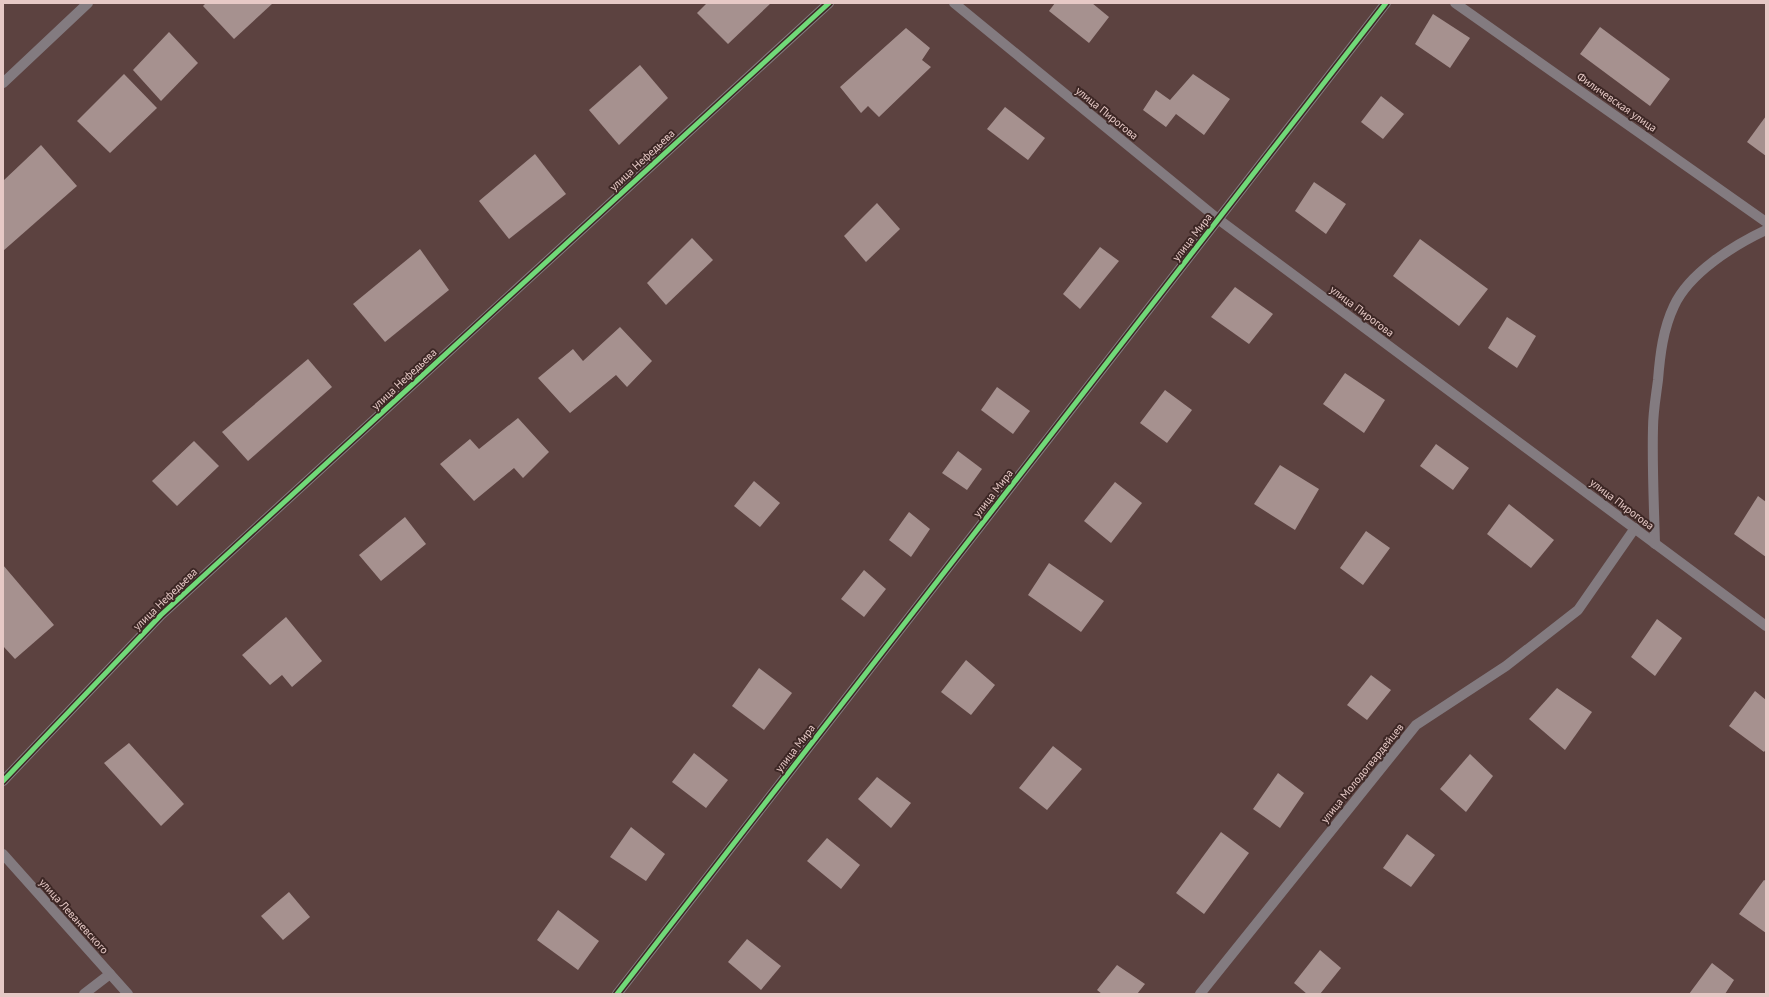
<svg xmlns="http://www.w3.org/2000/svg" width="1769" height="997" font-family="'PT Sans',sans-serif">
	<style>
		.building { fill: #a6918f }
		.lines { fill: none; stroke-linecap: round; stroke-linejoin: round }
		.service { stroke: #837b80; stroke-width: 10 }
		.minor { stroke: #837b80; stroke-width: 10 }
		.tertiary { stroke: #837b80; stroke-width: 10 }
		.cycleway-casing { stroke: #3d2725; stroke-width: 8 }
		.cycleway { stroke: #71d979; stroke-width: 5 }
		.labels { text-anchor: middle; stroke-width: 4; stroke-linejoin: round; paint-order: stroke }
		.street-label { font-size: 11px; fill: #e6c9c6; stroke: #3d2725 }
	</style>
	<rect width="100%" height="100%" fill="#5c4240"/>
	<g class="building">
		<path d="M206 3H273L234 39 203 6Z"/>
		<path d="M707 3H771L728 44 697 13Z"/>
		<path d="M1055 3H1092L1109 17 1089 43 1049 11Z"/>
		<path d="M1433 14 1470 38 1450 68 1415 44Z"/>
		<path d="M1600 27 1670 79 1650 106 1580 54Z"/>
		<path d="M906 28 930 48 922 60 931 67 879 117 868 106 861 113 840 87Z"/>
		<path d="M169 32 198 63 161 101 133 70Z"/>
		<path d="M640 65 668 98 619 145 589 110Z"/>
		<path d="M124 74 157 108 110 153 77 121Z"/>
		<path d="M1193 74 1230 99 1204 135 1176 114 1166 127 1143 110 1156 90 1170 100Z"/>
		<path d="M1381 96 1404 114 1383 139 1361 122Z"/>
		<path d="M1005 107 1045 138 1028 160 987 129Z"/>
		<path d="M1766 116V156L1747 142Z"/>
		<path d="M41 145 77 186 3 251V181Z"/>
		<path d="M535 154 566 194 509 239 479 201Z"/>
		<path d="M1314 182 1346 204 1326 234 1295 211Z"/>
		<path d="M877 203 900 229 866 262 844 236Z"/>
		<path d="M692 238 713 260 666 305 647 283Z"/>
		<path d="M1420 239 1488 289 1459 326 1393 276Z"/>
		<path d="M1100 247 1119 261 1080 309 1063 294Z"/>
		<path d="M420 249 449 290 385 342 353 304Z"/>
		<path d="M1235 287 1273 314 1249 344 1211 317Z"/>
		<path d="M1507 317 1536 336 1517 368 1488 348Z"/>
		<path d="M620 327 652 361 627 387 616 375 570 413 538 378 573 349 583 361Z"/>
		<path d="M308 359 332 387 248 461 222 432Z"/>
		<path d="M1345 373 1385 400 1364 433 1323 404Z"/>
		<path d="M997 387 1030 411 1013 434 981 410Z"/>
		<path d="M1165 390 1192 410 1167 443 1140 423Z"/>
		<path d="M518 418 549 452 523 478 514 468 474 501 440 464 470 439 479 449Z"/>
		<path d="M194 441 219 466 177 506 152 481Z"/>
		<path d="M1436 444 1469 468 1453 490 1420 466Z"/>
		<path d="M958 451 982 469 967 490 942 473Z"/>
		<path d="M1280 465 1319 489 1295 530 1254 504Z"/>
		<path d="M754 481 780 503 760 527 734 506Z"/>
		<path d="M1115 482 1142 503 1111 543 1084 521Z"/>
		<path d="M1758 496 1766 502V557L1734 534Z"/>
		<path d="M1509 504 1554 540 1531 568 1487 534Z"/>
		<path d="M909 512 930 529 911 557 889 540Z"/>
		<path d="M405 517 426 544 381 581 359 555Z"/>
		<path d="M1366 531 1390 548 1363 585 1340 568Z"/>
		<path d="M1049 563 1104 601 1081 632 1028 595Z"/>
		<path d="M3 565 54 625 15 659 3 646Z"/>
		<path d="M864 570 886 589 864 617 841 599Z"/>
		<path d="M286 617 322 661 292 687 282 675 270 685 242 655Z"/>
		<path d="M1657 619 1682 638 1655 676 1631 657Z"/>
		<path d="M966 660 995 685 971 715 941 692Z"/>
		<path d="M759 668 792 693 764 730 732 706Z"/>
		<path d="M1371 675 1391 690 1367 720 1347 705Z"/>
		<path d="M1557 688 1592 712 1565 750 1529 719Z"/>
		<path d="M1755 691 1766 700V749L1764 752 1729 726Z"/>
		<path d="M129 743 184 804 161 826 104 763Z"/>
		<path d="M1053 746 1082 769 1047 810 1019 788Z"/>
		<path d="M694 753 728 780 706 808 672 782Z"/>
		<path d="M1470 754 1493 776 1466 812 1440 789Z"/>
		<path d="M1278 773 1304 793 1280 828 1253 809Z"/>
		<path d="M877 777 911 803 891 828 858 799Z"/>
		<path d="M631 827 665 854 646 881 610 857Z"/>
		<path d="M1221 832 1249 853 1204 914 1176 893Z"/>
		<path d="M1407 834 1435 855 1411 887 1383 868Z"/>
		<path d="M827 838 860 865 841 889 807 861Z"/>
		<path d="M1764 880 1766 881V933L1739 914Z"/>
		<path d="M289 892 310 917 283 940 261 916Z"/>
		<path d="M558 910 599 941 578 970 537 940Z"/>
		<path d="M747 939 781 966 761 990 728 962Z"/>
		<path d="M1320 950 1341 968 1320 994H1307L1294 983Z"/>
		<path d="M1712 963 1734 980 1725 994H1689Z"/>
		<path d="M1117 965 1145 984 1137 994H1102L1097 990Z"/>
	</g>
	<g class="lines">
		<path class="service" d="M1655 544C1654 505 1652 467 1653 428 1653 412 1656 396 1658 380 1660 355 1663 329 1674 306 1689 273 1734 245 1766 230"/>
		<g class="minor">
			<path d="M954 3 1218 219 1766 626"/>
			<path d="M1455 3 1766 222"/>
			<path d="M3 83 88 3"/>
			<path d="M3 781 161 615 829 3"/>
			<path d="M84 994 110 974"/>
			<path d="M1200 994 1416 725 1506 666 1578 610 1635 528"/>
		</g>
		<g class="tertiary">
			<path d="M3 854 128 994"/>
			<path d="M617 994 1386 3"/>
		</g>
		<g class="cycleway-casing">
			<g id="cycleway">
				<path d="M3 781 161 615 829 3"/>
				<path d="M617 994 1386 3"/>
			</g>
		</g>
		<use href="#cycleway" class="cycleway"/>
	</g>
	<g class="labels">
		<g class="street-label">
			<text transform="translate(1617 102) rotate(35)" y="4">Филичевская улица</text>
			<text transform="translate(1107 113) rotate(39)" y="4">улица Пирогова</text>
			<text transform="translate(642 160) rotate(-43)" y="4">улица Нефедьева</text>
			<text transform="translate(1192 237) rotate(-52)" y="4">улица Мира</text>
			<text transform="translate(1362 311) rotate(37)" y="4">улица Пирогова</text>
			<text transform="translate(404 379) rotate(-43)" y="4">улица Нефедьева</text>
			<text transform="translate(993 493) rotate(-52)" y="4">улица Мира</text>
			<text transform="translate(1622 504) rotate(37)" y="4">улица Пирогова</text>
			<text transform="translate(165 599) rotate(-44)" y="4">улица Нефедьева</text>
			<text transform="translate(795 748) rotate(-52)" y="4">улица Мира</text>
			<text transform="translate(1362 773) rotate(-51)" y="4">улица Молодогвардейцев</text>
			<text transform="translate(74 916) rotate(48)" y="4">улица Леваневского</text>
		</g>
	</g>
	<rect width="1769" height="997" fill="none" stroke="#e6c9c6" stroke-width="8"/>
</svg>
